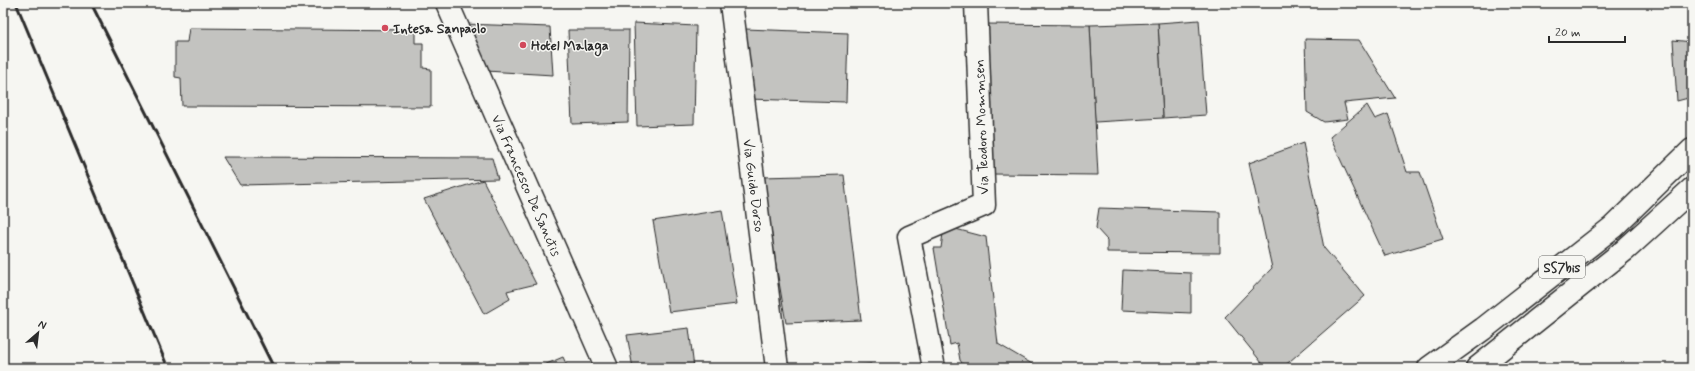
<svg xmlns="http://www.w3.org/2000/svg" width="1695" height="371" font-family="Mynerve,sans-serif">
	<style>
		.building { fill: #c3c3c0; stroke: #2b2b2b }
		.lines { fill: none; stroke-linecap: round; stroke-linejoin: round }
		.street-casing { stroke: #2b2b2b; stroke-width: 25 }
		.highway-casing { stroke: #2b2b2b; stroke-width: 25 }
		.street { stroke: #f6f6f2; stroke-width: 22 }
		.highway { stroke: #f6f6f2; stroke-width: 22 }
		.rail { stroke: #2b2b2b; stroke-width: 3 }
		.poi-dot { fill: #d1495b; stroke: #f6f6f2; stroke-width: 1.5 }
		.labels { text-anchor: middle; stroke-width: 3; stroke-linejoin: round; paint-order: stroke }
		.shield { fill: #f6f6f2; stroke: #686867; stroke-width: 1 }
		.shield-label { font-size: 13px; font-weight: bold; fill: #2b2b2b }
		.poi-label { font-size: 14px; font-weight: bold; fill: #2b2b2b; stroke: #f6f6f2; text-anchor: start }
		.street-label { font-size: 14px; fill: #2b2b2b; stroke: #f6f6f2 }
	</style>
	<rect width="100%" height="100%" fill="#f6f6f2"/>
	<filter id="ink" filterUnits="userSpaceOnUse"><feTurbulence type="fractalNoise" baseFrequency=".025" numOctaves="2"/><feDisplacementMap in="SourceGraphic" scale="8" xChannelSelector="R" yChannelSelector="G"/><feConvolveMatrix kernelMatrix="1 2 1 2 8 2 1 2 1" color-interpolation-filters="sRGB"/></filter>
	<g filter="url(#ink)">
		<g class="building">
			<path d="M1199 20 1206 115 1163 118 1158 23Z"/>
			<path d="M634 23 696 26 694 124 637 126Z"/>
			<path d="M1158 23 1163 118 1095 122 1090 25Z"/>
			<path d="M464 24 550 27 553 75 486 71Z"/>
			<path d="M985 24 1090 25 1098 175 991 174Z"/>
			<path d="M189 28 415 30V43H423V68L431 69V107L182 106 181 78 175 77V42H187Z"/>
			<path d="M745 29 848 33 846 102 747 99Z"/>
			<path d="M568 30H629L628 122 572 124Z"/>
			<path d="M1305 39 1359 40 1395 98 1344 103 1348 119 1324 122 1307 112Z"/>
			<path d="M1673 40 1692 42V97L1677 101Z"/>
			<path d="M1367 105 1375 119 1388 114 1407 172H1420L1443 239 1385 256 1330 137Z"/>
			<path d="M1303 143 1324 248 1365 296 1282 368H1266L1225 317 1272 268 1249 163Z"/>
			<path d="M223 157 492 158 498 179 240 185Z"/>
			<path d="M844 175 861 320 786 323 761 177Z"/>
			<path d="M483 180 536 284 507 291 510 299 484 314 424 199Z"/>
			<path d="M1099 208 1220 212V253L1107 252V240L1096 228Z"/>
			<path d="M722 210 737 304 669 312 653 221Z"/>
			<path d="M944 226 986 237 998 344 1039 368H965L960 360 957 343 950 345 934 248H941Z"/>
			<path d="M1123 270 1191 273V313L1121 310Z"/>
			<path d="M689 328 694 368H633L627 335Z"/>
			<path d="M563 357 568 368H537Z"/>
			<path d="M1195 363 1200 368H1182Z"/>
			<path d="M871 364 872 368H821Z"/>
		</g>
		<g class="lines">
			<g class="street-casing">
				<g id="street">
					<path id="s1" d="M447 3 607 368"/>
					<path id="s2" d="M731 3 777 368"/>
					<path d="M934 368 909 237 984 205 976 3"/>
				</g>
			</g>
			<g class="highway-casing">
				<g id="highway">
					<path d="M1429 368 1483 329 1613 227 1692 150"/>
					<path d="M1477 368 1625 250 1692 189"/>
				</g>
			</g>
			<use href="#street" class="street"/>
			<use href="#highway" class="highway"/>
			<g class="rail">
				<path d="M16 3 168 368"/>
				<path d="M91 3 274 368"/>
			</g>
		</g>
	</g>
	<g class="poi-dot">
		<circle cx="385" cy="28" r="4"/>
		<circle cx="523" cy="45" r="4"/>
	</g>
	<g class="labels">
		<rect class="shield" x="1539" y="256" width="46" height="22" rx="3"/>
		<g class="shield-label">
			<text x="1562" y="272">SS7bis</text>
		</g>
		<g class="poi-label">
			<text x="393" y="33">Intesa Sanpaolo</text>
			<text x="531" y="50">Hotel Malaga</text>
		</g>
		<g class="street-label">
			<text transform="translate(981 127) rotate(-92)" y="5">Via Teodoro Mommsen</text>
			<text dy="5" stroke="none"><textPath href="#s1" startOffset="199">Via Francesco De Sanctis</textPath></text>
			<text dy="5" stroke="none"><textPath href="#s2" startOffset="184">Via Guido Dorso</textPath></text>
		</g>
	</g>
	<rect width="1695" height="371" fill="none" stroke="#f6f6f2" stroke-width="16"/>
	<rect x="8" y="8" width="1679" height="355" fill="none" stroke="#2b2b2b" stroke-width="1.5" filter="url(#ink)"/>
	<g transform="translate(38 333) rotate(28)" stroke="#f6f6f2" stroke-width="3" paint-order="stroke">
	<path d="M0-3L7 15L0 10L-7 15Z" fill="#2b2b2b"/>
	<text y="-6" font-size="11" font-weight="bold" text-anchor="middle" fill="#2b2b2b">N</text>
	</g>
	<path d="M1549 36v6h76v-6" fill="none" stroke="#2b2b2b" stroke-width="2"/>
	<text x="1555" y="36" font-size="12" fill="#2b2b2b" stroke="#f6f6f2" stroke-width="3" paint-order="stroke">20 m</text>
</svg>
